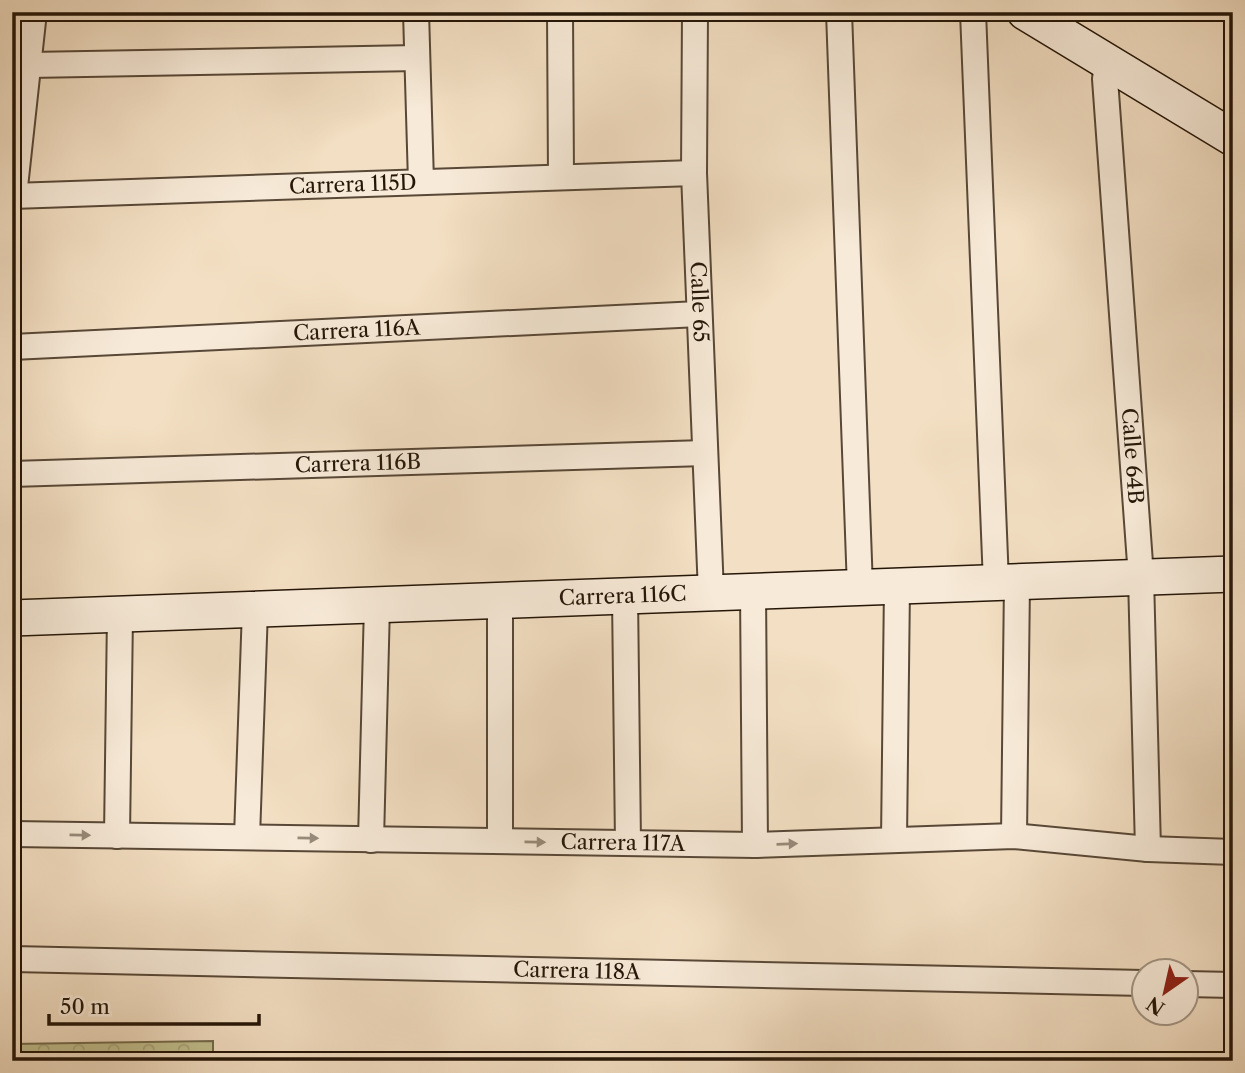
<svg xmlns="http://www.w3.org/2000/svg" width="1245" height="1073" font-family="'Libre Caslon Text',serif">
	<style>
		.park { fill: url(#park-crowns); stroke: #746b4c; stroke-width: 2 }
		.lines { fill: none; stroke-linecap: round; stroke-linejoin: round }
		.street-casing { stroke: #584837; stroke-width: 28 }
		.secondary-casing { stroke: #251608; stroke-width: 38 }
		.street { stroke: #f7ead8; stroke-width: 24 }
		.secondary { stroke: #f7ead8; stroke-width: 35 }
		.oneway { fill: #988b7a }
		.labels { text-anchor: middle; stroke-width: 5; stroke-linejoin: round; paint-order: stroke }
		.street-label { font-size: 21px; fill: #251608; stroke: #f7ead8 }
	</style>
	<defs>
		<pattern id="park-crowns" width="20" height="18" patternUnits="userSpaceOnUse" patternTransform="scale(1.75)"><rect width="20" height="18" fill="#c2c08f"/><path d="M2 6a3 3 0 1 1 6 0M12 15a3 3 0 1 1 6 0" fill="none" stroke="#a7a47a"/></pattern>
	</defs>
	<rect width="100%" height="100%" fill="#f3dfc3"/>
	<filter id="stains"><feTurbulence type="fractalNoise" baseFrequency=".00286" numOctaves="4"/><feColorMatrix values="0 0 0 0 .2 0 0 0 0 .09 0 0 0 0 .02 0 0 0 .5 -.17"/></filter>
	<radialGradient id="worn" r=".72"><stop offset=".6" stop-color="#630" stop-opacity="0"/><stop offset="1" stop-color="#630" stop-opacity=".3"/></radialGradient>
	<path class="park" d="M213 1041V1061H12V1044Z"/>
	<g class="lines">
		<g class="street-casing">
			<g id="street">
				<path d="M416 12 421 182"/>
				<path d="M560 12 561 177"/>
				<path id="s1" d="M695 12 694 173 711 593"/>
				<path d="M839 12 860 588"/>
				<path d="M973 12 996 583"/>
				<path id="s2" d="M1107 61 1105 79 1141 577 1148 849"/>
				<path d="M29 65 417 58"/>
				<path id="s3" d="M12 196 694 173"/>
				<path d="M14 196 34 12"/>
				<path id="s4" d="M12 347 699 314"/>
				<path id="s5" d="M12 474 705 453"/>
				<path d="M753 591 755 845"/>
				<path d="M625 596 628 843"/>
				<path d="M500 600V841"/>
				<path id="s6" d="M12 834 755 845 1014 836 1148 849 1233 852"/>
				<path d="M117 836 120 614"/>
				<path d="M1014 836 1017 582"/>
				<path d="M247 837 255 609"/>
				<path d="M371 840 377 605"/>
				<path d="M894 840 897 586"/>
				<path id="s7" d="M12 959 1144 983"/>
				<path d="M1186 984 1233 985"/>
			</g>
		</g>
		<g class="secondary-casing">
			<g id="secondary">
				<path d="M1025 12 1233 138"/>
				<path id="s8" d="M12 618 1233 574"/>
			</g>
		</g>
		<use href="#street" class="street"/>
		<use href="#secondary" class="secondary"/>
	</g>
	<defs><path id="oneway-solid" d="M-6-.8H1V-3.2L6.5 0L1 3.2V.8H-6Z" transform="scale(1.75)"/></defs>
	<g class="oneway">
		<use href="#oneway-solid" transform="translate(80 835) rotate(1)"/>
		<use href="#oneway-solid" transform="translate(308 838) rotate(1)"/>
		<use href="#oneway-solid" transform="translate(535 842) rotate(1)"/>
		<use href="#oneway-solid" transform="translate(787 844) rotate(-2)"/>
	</g>
	<g class="labels">
		<g class="street-label">
			<text dy="7" stroke="none"><textPath href="#s3" startOffset="341">Carrera 115D</textPath></text>
			<text dy="7" stroke="none"><textPath href="#s1" startOffset="290">Calle 65</textPath></text>
			<text dy="7" stroke="none"><textPath href="#s4" startOffset="345">Carrera 116A</textPath></text>
			<text dy="7" stroke="none"><textPath href="#s2" startOffset="396">Calle 64B</textPath></text>
			<text dy="7" stroke="none"><textPath href="#s5" startOffset="346">Carrera 116B</textPath></text>
			<text dy="7" stroke="none"><textPath href="#s8" startOffset="611">Carrera 116C</textPath></text>
			<text dy="7" stroke="none"><textPath href="#s6" startOffset="611">Carrera 117A</textPath></text>
			<text dy="7" stroke="none"><textPath href="#s7" startOffset="565">Carrera 118A</textPath></text>
		</g>
	</g>
	<rect width="1245" height="1073" fill="none" stroke="#f3dfc3" stroke-width="42"/>
	<rect x="14" y="14" width="1217" height="1045" fill="none" stroke="#251608" stroke-width="3.5"/>
	<rect x="21" y="21" width="1203" height="1031" fill="none" stroke="#251608" stroke-width="2"/>
	<g transform="translate(1165 992) rotate(214)"><circle r="33" fill="#f7ead8" stroke="#a39585" stroke-width="2"/>
	<path d="M0-5L12 26L0 18L-12 26Z" fill="#8f2418"/>
	<text y="-10" font-size="19" font-weight="bold" text-anchor="middle" fill="#251608">N</text>
	</g>
	<path d="M49 1014v10h210v-10" fill="none" stroke="#251608" stroke-width="3.5"/>
	<text x="60" y="1014" font-size="21" fill="#251608" stroke="#f7ead8" stroke-width="5" paint-order="stroke">50 m</text>
	<rect width="100%" height="100%" filter="url(#stains)"/>
	<rect width="100%" height="100%" fill="url(#worn)"/>
</svg>
